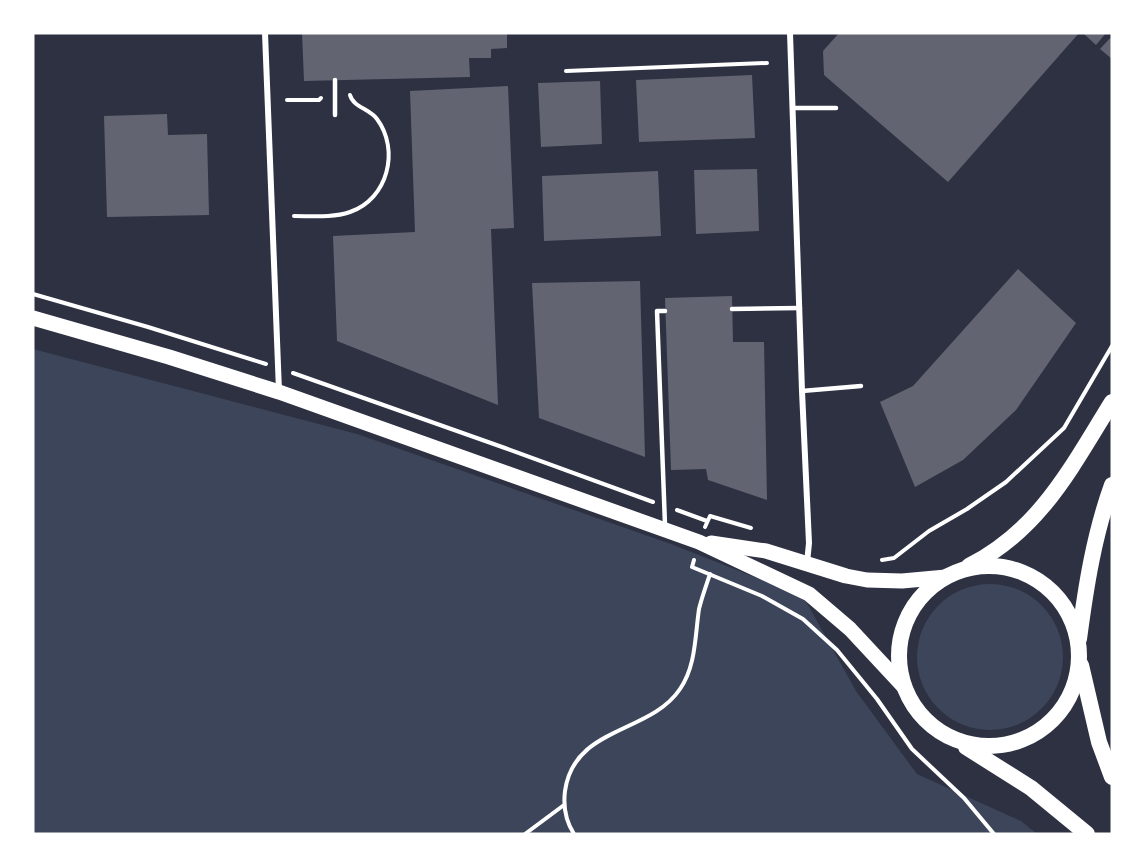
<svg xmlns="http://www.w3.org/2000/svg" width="1145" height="867" font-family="'Alegreya Sans',sans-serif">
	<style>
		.green { fill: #3c4559 }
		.building { fill: #626471 }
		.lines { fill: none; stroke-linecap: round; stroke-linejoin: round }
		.path { stroke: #fff; stroke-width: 4 }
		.service { stroke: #fff; stroke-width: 4.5 }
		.minor { stroke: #fff; stroke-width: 6 }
		.primary { stroke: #fff; stroke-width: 15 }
		.trunk { stroke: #fff; stroke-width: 16 }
	</style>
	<rect width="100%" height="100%" fill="#2d3142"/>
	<g class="green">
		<path d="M33 349 357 434 671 544 803 596 856 691 917 774 1021 821 1037 834H33Z"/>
		<circle cx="990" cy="657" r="73"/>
	</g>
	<g class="building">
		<path d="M302 33H507V48L491 49V58H469L470 77 304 81Z"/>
		<path d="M839 33H1079L948 182 824 75 823 51Z"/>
		<path d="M1083 33H1106L1096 45Z"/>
		<path d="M1112 36V59L1100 49Z"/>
		<path d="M752 75 755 138 639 142 636 80Z"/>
		<path d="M600 81 602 144 541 147 538 83Z"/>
		<path d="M508 86 514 228 491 229 498 405 337 341 333 236 415 232 410 91Z"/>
		<path d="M167 114 168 135 207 134 209 215 107 217 104 116Z"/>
		<path d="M757 169 759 231 696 234 694 170Z"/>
		<path d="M658 171 661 236 544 241 542 176Z"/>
		<path d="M1018 269 1076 323 1016 410 963 460 915 487 880 402 913 386Z"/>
		<path d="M640 281 645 457 539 418 532 283Z"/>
		<path d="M732 296 733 342H764L767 500 708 480 706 469 671 470 665 298Z"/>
	</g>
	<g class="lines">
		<g class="path">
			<path d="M566 71 767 63"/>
			<path d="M287 100H319L321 98"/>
			<path d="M294 216C312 216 333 218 350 212 388 199 400 150 377 119 370 109 353 107 350 95"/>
			<path d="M33 294 148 327 266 364"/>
			<path d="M293 373 505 448 653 502"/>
			<path d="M677 510 707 521"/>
			<path d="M705 527 710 516 751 528"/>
			<path d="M694 560 692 567 762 596 803 619 837 650 877 699 912 749 964 798 994 834"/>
			<path d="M882 560 894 558 929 531 967 509 1006 482 1064 428 1112 346"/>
			<path d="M525 834 564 805"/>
			<path d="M574 834C565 820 563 807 565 791 574 726 650 734 680 689 696 666 695 636 699 609 702 597 706 586 710 574"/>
		</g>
		<g class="service">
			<path d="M335 80V115"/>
			<path d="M794 108H836"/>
			<path d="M732 309 800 308"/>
			<path d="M665 311H657L665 525"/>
			<path d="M802 391 861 386"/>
		</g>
		<g class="minor">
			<path d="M265 33 279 391"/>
			<path d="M790 33 802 391 809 543 807 563"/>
		</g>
		<g class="primary">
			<path d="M33 318 169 357 279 392 699 542 809 594 850 629 904 687"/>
			<path d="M711 543 766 551 846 576 867 580 902 581 946 577"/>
		</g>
		<g class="trunk">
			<circle cx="989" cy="656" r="90"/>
			<path d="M969 566C1040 530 1071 468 1112 402"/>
			<path d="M1079 639C1086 586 1094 535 1112 485"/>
			<path d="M1081 665 1099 742 1112 777"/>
			<path d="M966 747 1031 788 1087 834"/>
		</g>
	</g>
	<rect width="1145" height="867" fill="none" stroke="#ffffff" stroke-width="69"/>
</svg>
